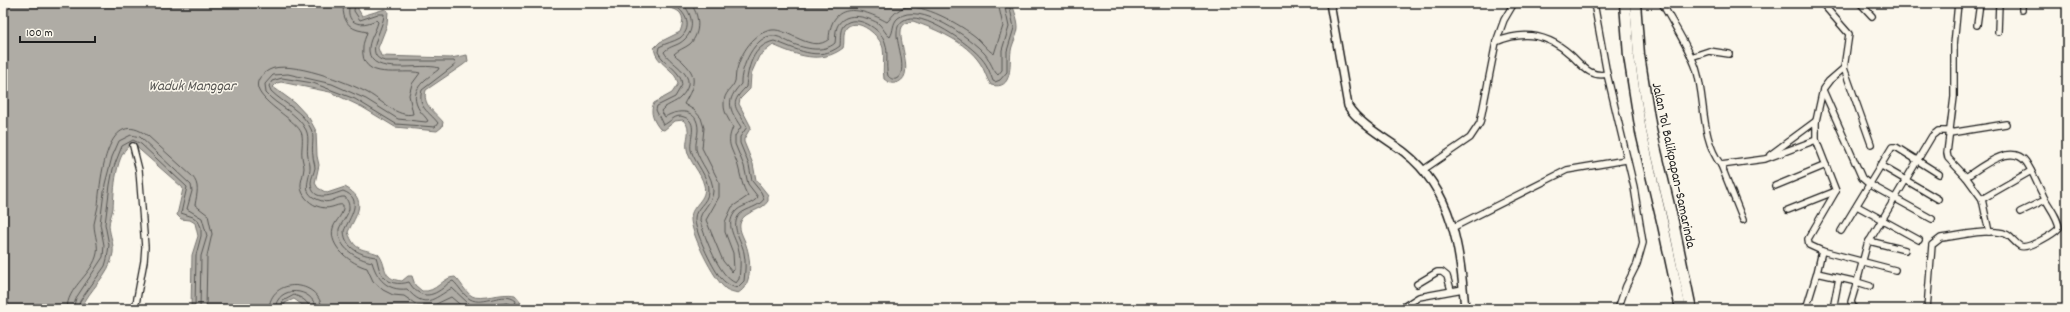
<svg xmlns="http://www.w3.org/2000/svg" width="2070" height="312" font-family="Dekko,sans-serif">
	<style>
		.water { fill: #afaca5; stroke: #74726e }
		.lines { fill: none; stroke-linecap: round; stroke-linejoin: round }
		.shore { stroke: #575653; stroke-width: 1 }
		.minor-casing { stroke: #1c1c1c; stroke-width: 8 }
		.tertiary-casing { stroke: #1c1c1c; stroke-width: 10 }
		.motorway-casing { stroke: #1c1c1c; stroke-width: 13 }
		.minor { stroke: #fbf7ec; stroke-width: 5.5 }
		.tertiary { stroke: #fbf7ec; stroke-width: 7 }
		.motorway { stroke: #fbf7ec; stroke-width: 10 }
		.labels { text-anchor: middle; stroke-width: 3; stroke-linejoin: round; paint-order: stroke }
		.street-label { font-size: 14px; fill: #1c1c1c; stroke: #fbf7ec }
		.water-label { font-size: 15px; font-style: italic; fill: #575653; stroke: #fbf7ec }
	</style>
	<rect width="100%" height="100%" fill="#fbf7ec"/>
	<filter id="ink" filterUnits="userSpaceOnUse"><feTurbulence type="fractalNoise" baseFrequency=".025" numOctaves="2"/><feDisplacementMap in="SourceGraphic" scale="8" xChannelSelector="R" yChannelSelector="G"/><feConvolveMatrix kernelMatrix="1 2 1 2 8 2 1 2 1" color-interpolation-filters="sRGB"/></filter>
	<g filter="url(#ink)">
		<g class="water">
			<path d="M3 3H359L358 9 362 16 385 9 388 11 387 25 378 48 381 56 451 58 467 55 468 61 463 65 426 90C422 105 434 111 443 122L442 127 437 131 395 127 362 107 330 92 281 82 277 83 273 87 295 103 309 118 316 131 317 156 319 165 315 183 318 188 327 193 345 187C369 200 356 215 348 232 355 252 362 248 378 254 388 265 380 279 402 281L408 276H412L415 285 422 291C437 293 442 277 455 277 461 282 464 291 472 296 480 301 502 292 515 295L521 302 518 309H308L294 299 285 303 284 309H191L192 255 198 236 195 223 190 220 181 219 177 215 183 189 182 187 133 144C115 149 114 193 113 208 112 214 109 220 109 226 110 236 114 244 113 253 110 275 89 289 81 309H3Z"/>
			<path d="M649 3H1012C1014 11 1018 19 1018 27 1018 35 1012 43 1011 51 1009 63 1014 91 991 85 986 78 985 70 980 63 965 41 937 30 913 21 909 22 904 23 902 27 896 40 918 79 895 83 891 84 888 82 884 79 882 68 885 58 883 48 880 36 859 17 847 27 842 32 845 42 843 48 821 65 796 55 773 45L759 56 751 74 750 89 740 99 739 104 751 127 744 139V142L753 164 756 180 768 195V201C762 211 745 211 741 221 737 229 744 237 746 245 751 259 753 285 738 293 734 292 729 291 726 289 714 280 690 232 691 218 691 205 708 200 704 185 701 172 689 162 687 149 685 138 693 130 683 120L675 121 664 130 660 129C654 122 649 112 654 103L672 93 678 84C676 68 656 65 654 48L660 42 680 32C691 4 665 9 649 3Z"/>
		</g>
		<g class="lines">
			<g class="shore">
				<path d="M344 3C341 14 346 27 358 30 361 31 364 31 367 32 366 37 363 42 363 47 359 83 403 68 420 73L412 84 409 95 413 114C398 118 381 100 368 93 350 83 288 59 269 70 233 91 292 114 301 132 304 138 301 149 302 156 302 160 304 164 304 168 303 179 297 186 305 197 311 205 322 210 332 207 336 206 339 204 343 205 344 215 336 219 333 228 328 247 352 264 367 268L373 281 383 290 393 295 404 296 417 305 432 306 451 297 465 309"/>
				<path d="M350 3C344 24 360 28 376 20L378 22C376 31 368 41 369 51 371 77 422 62 439 68L438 70C424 80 407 91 420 111 422 114 426 117 428 121L426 122 398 119 366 99 332 84 288 74 273 75 265 84 266 93C278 107 297 112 306 130 310 138 306 149 308 157 308 160 310 163 310 166 311 180 298 194 322 201 331 204 337 196 345 197 355 210 344 217 339 229 337 248 357 259 372 262 377 279 387 291 407 289 425 310 433 299 452 288L469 304 480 307 508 303 509 304V309"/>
				<path d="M355 3 354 11 360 20 378 14H384C384 29 362 56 385 61H454L456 64 422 90C417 108 429 111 438 123L435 127 396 124 355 99 313 83 282 78 272 81 269 86 271 91C284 104 303 111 311 129 315 137 311 147 313 156 313 160 315 164 315 168 314 173 311 178 311 183 312 204 334 194 343 191 365 199 349 218 344 231 345 249 361 255 376 257 378 262 378 268 381 273 387 284 399 285 409 282 418 297 429 299 443 288 446 286 448 282 453 281 459 286 463 295 470 299 484 307 503 290 516 301L514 309"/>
				<path d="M670 3C684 9 695 26 680 38 673 42 666 43 659 47L658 52C665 66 681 69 682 85L675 97 657 106 656 110 663 125C670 123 675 113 684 117 699 122 689 139 691 150 695 164 709 176 708 192 708 203 695 208 695 218 694 230 712 267 720 277 725 283 730 286 737 288L744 281C745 272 746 262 744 253 742 240 729 226 740 214 747 208 759 207 764 199L761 192 752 181 749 165 740 143V137L747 127C737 107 727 106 746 87 748 68 752 46 774 41 795 48 818 63 840 46 841 39 839 30 844 25 856 13 881 29 885 42 889 53 885 65 888 76 890 78 892 80 896 79 909 73 896 43 897 33 897 27 899 23 904 20 921 9 971 45 982 59 988 66 990 73 993 81L995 82 1000 80 1007 72V51L1014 28 1009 3"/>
				<path d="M682 3C694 15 696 33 680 43 675 46 668 47 664 52 671 66 702 75 681 97 676 103 665 105 661 111L665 117C678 109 698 108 698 130 698 136 695 143 696 149 700 164 713 175 713 191 713 203 699 211 700 221 705 237 719 277 736 283L739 279C740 270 741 260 739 251 736 237 723 224 737 210 743 205 753 204 758 197L748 184 744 166 735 144V136L741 127C729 109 725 101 741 84 740 69 755 33 775 36 781 37 786 41 791 43 805 49 824 53 835 43 836 38 835 32 837 27 844 11 865 16 878 23 883 27 885 34 890 37 894 31 892 23 898 18 919 1 971 38 985 54 990 60 993 71 998 75L1002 70V50L1009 27 1004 3"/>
				<path d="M690 3C700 14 701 33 690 44 685 48 678 50 674 54 677 58 681 59 684 63 700 78 692 89 684 104L694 110 701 118 704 128 702 148 719 182V197L706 220 723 261 732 272 734 270 733 253 725 232V222L732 207 748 196C742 186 741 177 738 166 733 149 725 145 733 127 729 120 724 113 724 105 723 92 733 89 735 81 736 77 735 73 737 69 741 53 754 32 772 30 788 28 812 54 829 39 831 0 862 8 887 22 892 17 895 11 903 8 922 2 961 25 976 37 982 42 987 50 994 54L1003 26 998 3"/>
				<path d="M67 309C67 288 90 276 96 257 100 246 94 235 94 224 95 218 97 212 98 206 100 182 106 104 148 136L192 176C200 185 197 193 195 205L208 215 212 234 207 256 206 309"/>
				<path d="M73 309 76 298 103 257 104 245 100 224 105 184 112 157 119 141 131 135 140 137 191 185 192 191 187 209 202 218 207 236 201 256 200 309"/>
				<path d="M78 309 80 301 105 266 107 259 109 245 105 224 110 185 113 169 122 146 133 140 141 144 187 187 181 213 193 217 198 221 201 227V236L196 255 195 309"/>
				<path d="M269 309C270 276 320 279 322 309"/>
				<path d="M275 309C277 284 314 287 316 309"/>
				<path d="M280 309 283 301 294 295C300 297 309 301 310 309"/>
			</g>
			<g class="minor-casing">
				<g id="minor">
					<path d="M1594 3 1607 74"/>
					<path d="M1662 3C1673 24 1688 46 1696 68 1706 100 1700 137 1721 165L1765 159 1816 140"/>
					<path d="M1860 3 1872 16"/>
					<path d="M1958 3 1954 45V97L1947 153 1948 158 1966 177 1982 199 1989 232"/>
					<path d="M2022 10V3"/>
					<path d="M1977 25 1980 3"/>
					<path d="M1998 32 1999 3"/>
					<path d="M1496 42C1524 30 1548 34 1571 55 1582 65 1590 78 1607 74L1634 187 1643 243 1637 264 1626 286 1618 309"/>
					<path d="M2067 48V68"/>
					<path d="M1691 57 1709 51 1729 54"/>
					<path d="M1844 68 1871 144"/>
					<path d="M1823 90 1862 178 1869 184 1932 219"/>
					<path d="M1950 133 2006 124"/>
					<path d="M133 146 139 170 145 247 144 261 135 309"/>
					<path d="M1770 155 1816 121"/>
					<path d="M1721 165 1743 220"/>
					<path d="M1880 165 1938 199"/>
					<path d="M1423 170 1470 138 1480 123 1496 42 1504 20 1514 3"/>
					<path d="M1775 186 1826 165"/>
					<path d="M1982 199 2031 171"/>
					<path d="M1857 206 1919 240"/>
					<path d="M1788 210 1836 191"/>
					<path d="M2020 212 2045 200"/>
					<path d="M1454 227 1567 170 1626 160"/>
					<path d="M1841 231 1892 147H1896L1939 174"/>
					<path d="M1869 241 1905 250"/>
					<path d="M1822 251 1809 245 1808 239 1836 191 1816 140V121L1823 89 1829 81 1844 68 1849 34 1822 3"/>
					<path d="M1817 273 1822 251 1895 270"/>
					<path d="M1417 284 1437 272H1442L1447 276 1451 290"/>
					<path d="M1400 309 1419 297 1463 289"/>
					<path d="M1806 309 1817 273 1857 282 1867 245 1932 136 1938 131H1951"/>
					<path d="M1833 309 1839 278"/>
					<path d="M1854 309 1851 302 1857 282 1870 286"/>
					<path d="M1927 309 1932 245 1941 238C1959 236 1979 230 1997 232 2011 233 2011 240 2020 246 2027 250 2054 234 2059 228 2059 218 2047 204 2043 195 2037 184 2033 172 2026 162 2011 142 1980 168 1966 177"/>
				</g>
			</g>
			<g class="tertiary-casing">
				<path id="tertiary" d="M1330 3 1348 106C1358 123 1388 140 1404 152 1454 191 1460 251 1465 309"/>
			</g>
			<g class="motorway-casing">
				<g id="motorway">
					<path d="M1625 3 1629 56 1641 132 1663 225 1681 309"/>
					<path d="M1635 3 1639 55 1651 130 1673 222 1691 309"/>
				</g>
			</g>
			<use href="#minor" class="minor"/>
			<use href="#tertiary" class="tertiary"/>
			<use href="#motorway" class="motorway"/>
		</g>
	</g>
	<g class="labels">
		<g class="street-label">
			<text transform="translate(1675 165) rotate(78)" y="5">Jalan Tol Balikpapan–Samarinda</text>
		</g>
		<g class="water-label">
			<text x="192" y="90">Waduk Manggar</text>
		</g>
	</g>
	<rect width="2070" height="312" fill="none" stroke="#fbf7ec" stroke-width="16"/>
	<rect x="8" y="8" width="2054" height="296" fill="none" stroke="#1c1c1c" stroke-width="1.5" filter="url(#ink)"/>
	<path d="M20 36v6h75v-6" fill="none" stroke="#1c1c1c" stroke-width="2"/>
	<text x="26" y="36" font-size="12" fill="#1c1c1c" stroke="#fbf7ec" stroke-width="3" paint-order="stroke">100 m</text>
</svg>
